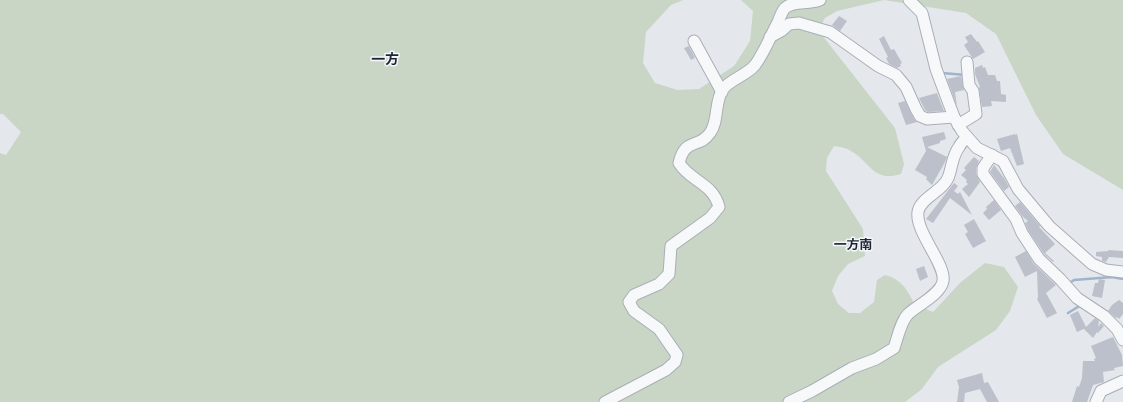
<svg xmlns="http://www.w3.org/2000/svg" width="1123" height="402" font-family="Mulish,'Noto Sans JP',sans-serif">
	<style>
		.green { fill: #c9d6c5 }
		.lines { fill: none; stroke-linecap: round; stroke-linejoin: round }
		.stream { stroke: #9fb4cc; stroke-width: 2.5 }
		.building { fill: #bbc0ca }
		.minor-casing { stroke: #a9aeb7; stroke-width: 13 }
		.minor { stroke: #f7f8fa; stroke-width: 11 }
		.labels { text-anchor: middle; stroke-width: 3; stroke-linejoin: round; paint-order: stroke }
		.neighbourhood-label { font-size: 13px; font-weight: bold; fill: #1d2536; stroke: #f4f6f9 }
		.quarter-label { font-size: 14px; font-weight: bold; fill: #1d2536; stroke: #f4f6f9 }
	</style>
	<rect width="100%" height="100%" fill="#e4e7ec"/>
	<path class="green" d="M0 0H683L671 5 646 32 643 63 655 83 678 90 699 89 734 66 750 41 753 11 741 0H1123V190L1063 154 1036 115 996 34 966 13 884 0 837 11 825 18 818 30 895 128 904 164 901 174C872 183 871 161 849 150 845 147 838 147 834 146L827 158 826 171 863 229 865 256 848 264 838 276 832 291 838 304 849 313H860L874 302 877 280 885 275C901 279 908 290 914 304L933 312 961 282 985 263 1004 267 1018 287 1010 311 996 330 938 367 922 389 905 402H0V153L6 155 21 132 3 114H0Z"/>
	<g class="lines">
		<g class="stream">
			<path d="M942 73 966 75"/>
			<path d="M1071 282 1074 280 1112 277 1123 279"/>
			<path d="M1068 313 1081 305"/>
		</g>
	</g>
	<g class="building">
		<path d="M839 16 847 21 840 31 832 25Z"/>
		<path d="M971 34 977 42 978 41 985 52 973 59 964 45 968 42 965 37Z"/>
		<path d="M884 36 891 50 894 49 902 63 900 64 901 66 897 68 889 64 886 58 888 57 879 39Z"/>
		<path d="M689 46 695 58 691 60 684 48Z"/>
		<path d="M982 65 983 68 985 67 988 75H995L997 81H1000L1001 94 1006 95V102L991 101 992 106 982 107 979 88 980 87 975 74V68Z"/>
		<path d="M961 76 964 90 955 92 957 106 947 79Z"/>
		<path d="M937 93 944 111 928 112 925 110 919 98Z"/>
		<path d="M905 101 914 119 917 122 906 125 898 103Z"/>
		<path d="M944 132 946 139 940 141V143L927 147 947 157 945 162 932 185 926 179 927 177 915 170 926 151 922 137Z"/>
		<path d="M1015 134V135L1017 134 1024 164 1017 166 1010 148 1001 151 997 139Z"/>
		<path d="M974 157 979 161 976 168V174L980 182 969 197 962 189 968 184 966 182 967 180 961 175 966 170 964 168Z"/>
		<path d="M994 165 1004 178 1009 187 1004 191 990 172Z"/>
		<path d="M954 183 958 186 954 191 958 194 960 192 972 215 950 198 933 223 926 219Z"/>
		<path d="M994 200 1001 210 989 220 983 213 987 209 986 207Z"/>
		<path d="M1020 202 1040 226 1039 227 1055 244 1045 253 1054 261 1053 262 1044 254 1028 230 1025 223 1028 221 1023 217 1015 206Z"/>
		<path d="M974 219 986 241 973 248 965 234 968 232 964 225Z"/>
		<path d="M1108 250 1123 251V258L1109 257 1106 262 1102 261V257L1096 256V252L1109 251Z"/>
		<path d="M1026 251 1034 264 1056 285 1046 293 1057 313 1047 318 1037 299 1038 298 1037 271 1025 277 1015 257Z"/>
		<path d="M924 266 928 277 920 281 916 269Z"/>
		<path d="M1099 279 1105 280 1102 298 1092 296 1095 283H1098Z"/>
		<path d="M1119 300 1123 303V314L1119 319 1117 317 1116 318 1108 311 1112 305Z"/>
		<path d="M1078 311 1086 327 1095 318 1099 321 1098 327 1101 323 1104 326 1098 333 1097 332 1093 338 1084 329 1086 328 1077 332 1070 315Z"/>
		<path d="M1113 337 1122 355 1123 366 1114 368 1115 370 1103 372 1104 382 1093 385 1087 402H1072L1077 386 1079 387 1082 378 1083 361H1095L1094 359 1096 358 1091 346Z"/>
		<path d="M982 373 984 383 988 382 999 402H987L980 389 965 393 964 402H957L959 387 957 380Z"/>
	</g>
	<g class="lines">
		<g class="minor-casing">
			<g id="minor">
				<path d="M909 0 922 13 936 69 954 117 962 131 977 148 1003 161 1018 189 1049 226 1092 264 1106 270 1123 272"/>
				<path d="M770 37 781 31 789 24 799 23 830 32 878 66 896 75 906 87 916 109 920 116 927 119 954 117"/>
				<path d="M694 41 722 92"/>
				<path d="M958 125 976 114 973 91 969 85 967 62"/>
				<path d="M992 155 983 168V174L1016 219 1022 233 1039 259 1060 279 1077 298 1104 316 1117 329 1123 340"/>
				<path d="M605 402 666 370 675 362 677 355 659 329 634 311 629 302 634 295 659 284 669 274 671 246 710 218 719 207C713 183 691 182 679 163 685 137 699 149 710 133 719 121 714 102 723 89 731 79 747 75 755 65 764 53 771 35 778 22 780 17 782 11 785 8 794 0 808 5 820 0"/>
				<path d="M789 402 812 391 852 368 876 359 894 348C898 337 900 323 908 314 918 305 941 294 943 281 946 264 915 232 918 212 920 198 942 192 948 178 952 168 952 156 959 147 961 143 964 140 967 138"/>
				<path d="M1096 402 1101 391 1123 381"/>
			</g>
		</g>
		<use href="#minor" class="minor"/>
	</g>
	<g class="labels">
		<g class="neighbourhood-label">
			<text x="853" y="249">一方南</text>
		</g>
		<g class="quarter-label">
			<text x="385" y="64">一方</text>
		</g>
	</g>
</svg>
